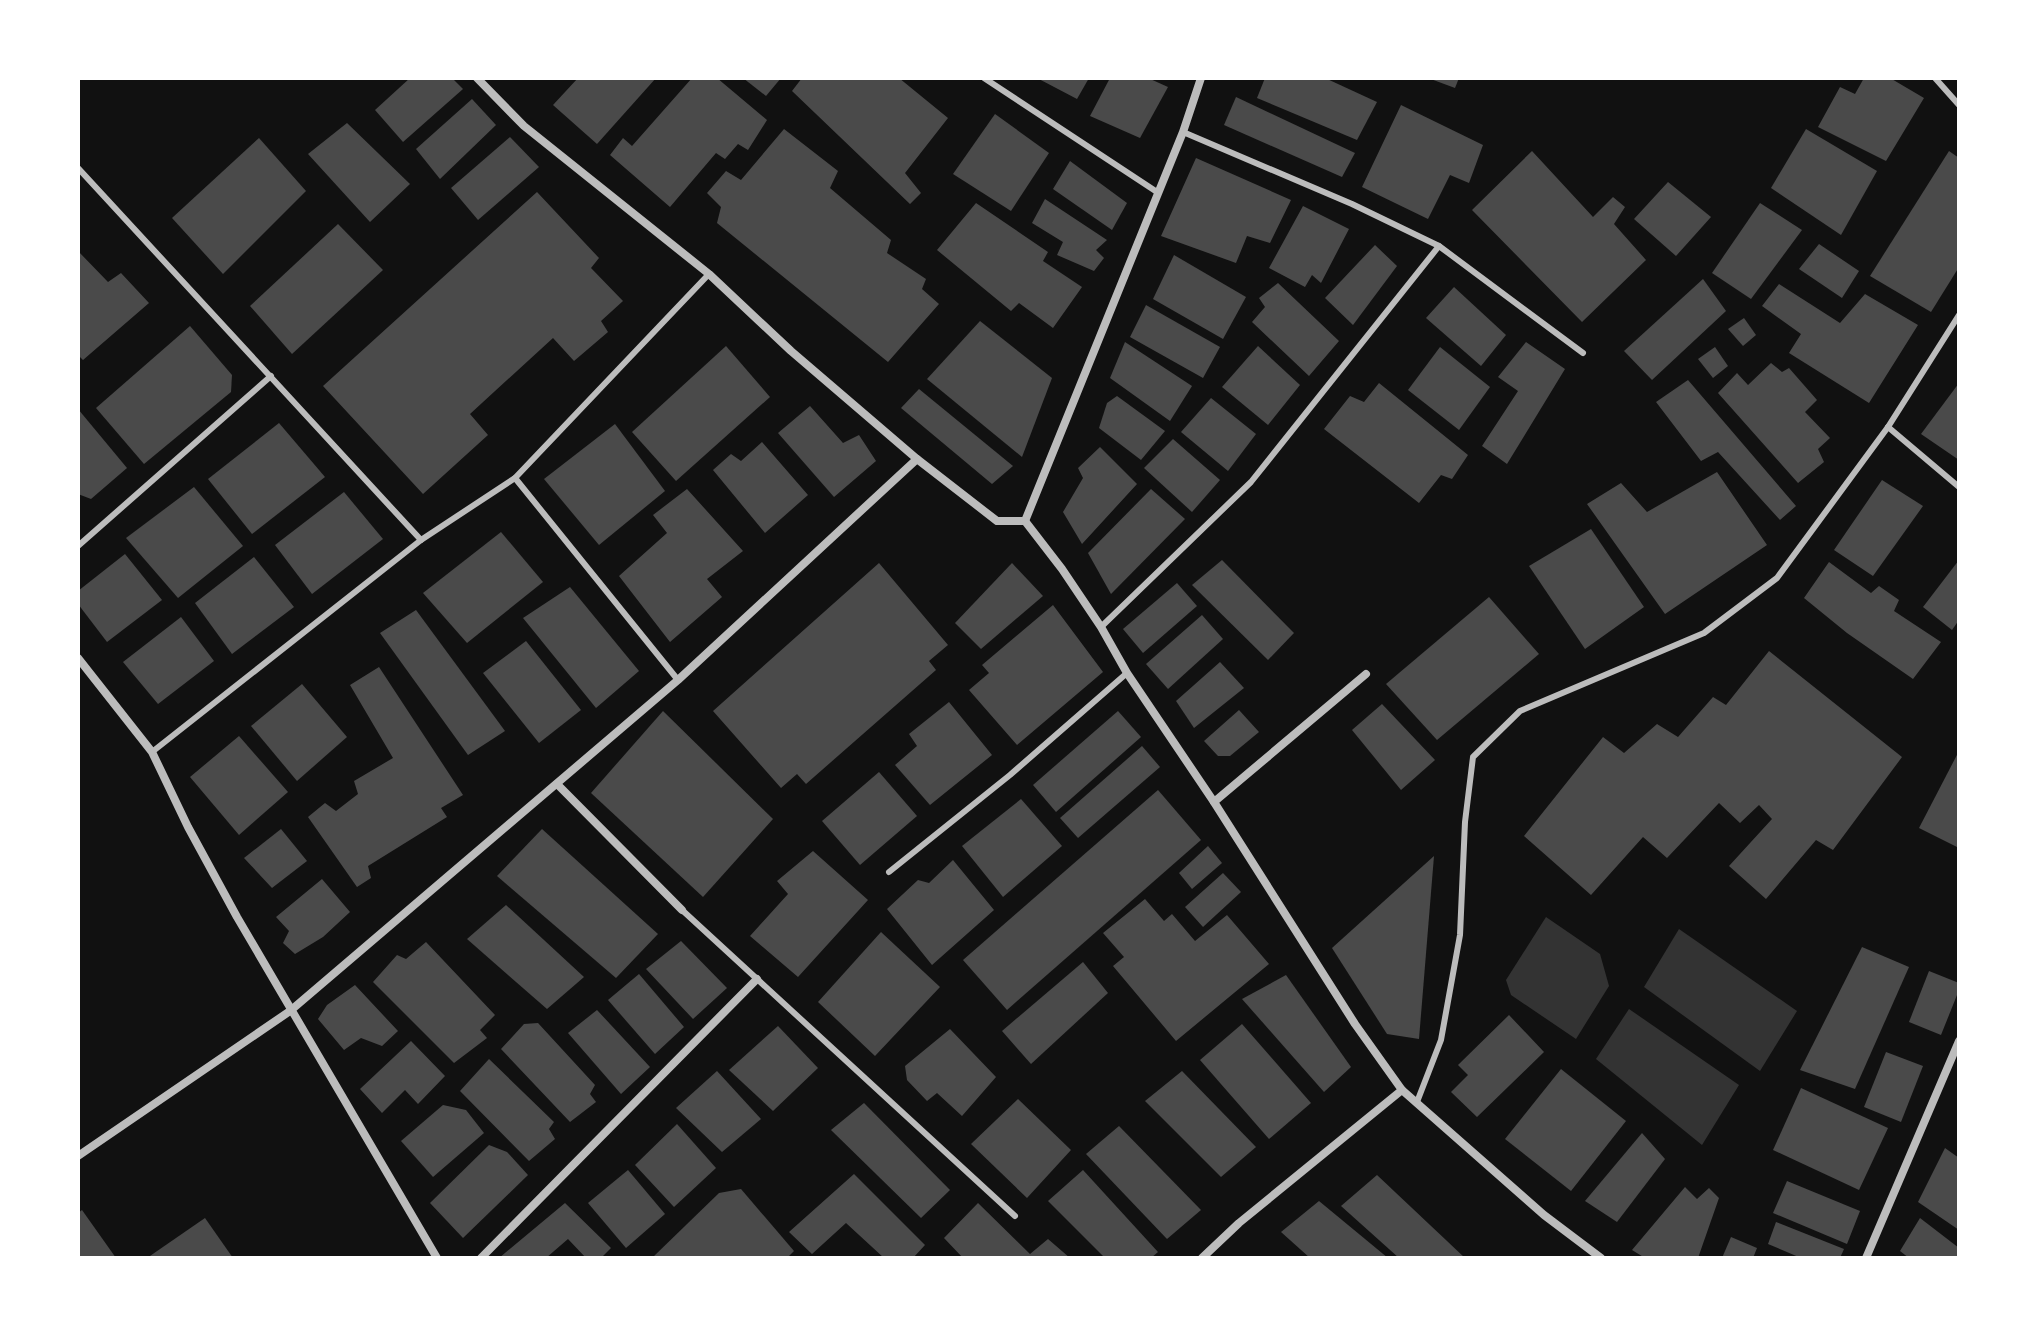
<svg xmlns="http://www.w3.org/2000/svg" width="2037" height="1336" font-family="Figtree,sans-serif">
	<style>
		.water { fill: #333 }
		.building { fill: #4a4a4a }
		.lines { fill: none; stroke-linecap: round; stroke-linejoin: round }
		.service { stroke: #bcbcbc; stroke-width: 6 }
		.minor { stroke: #bcbcbc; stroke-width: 8 }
	</style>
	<rect width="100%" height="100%" fill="#111"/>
	<g class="water">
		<path d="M1546 917 1600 954 1609 986 1576 1039 1511 995 1506 980Z"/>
		<path d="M1679 929 1797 1011 1760 1071 1644 987Z"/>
		<path d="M1629 1009 1739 1085 1702 1145 1596 1059Z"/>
	</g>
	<g class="building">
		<path d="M410 78H452L463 89 403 142 375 110Z"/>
		<path d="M578 78H656L597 144 553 105Z"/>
		<path d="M692 78H717L767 120 748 150 738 144 725 159 716 153 670 207 610 155 623 138 632 146Z"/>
		<path d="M743 78H781L766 96Z"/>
		<path d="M802 78H899L948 118 905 173 921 193 910 204 792 91Z"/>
		<path d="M1037 78H1089L1077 99Z"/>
		<path d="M1110 78H1148L1168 87 1140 138 1090 116Z"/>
		<path d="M1265 78H1325L1377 102 1357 140 1257 98Z"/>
		<path d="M1428 78H1459L1455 88Z"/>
		<path d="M1864 78H1890L1924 98 1886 161 1818 127 1840 87 1855 94Z"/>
		<path d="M1236 97 1355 153 1342 177 1224 125Z"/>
		<path d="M472 99 496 125 440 179 416 149Z"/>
		<path d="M1401 105 1483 145 1469 183 1450 175 1428 219 1362 187Z"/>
		<path d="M995 114 1049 153 1011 211 953 174Z"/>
		<path d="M347 123 410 184 370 222 308 154Z"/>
		<path d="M784 129 838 171 830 188 891 240 887 253 926 279 922 289 939 304 888 362 717 223 721 207 707 193 726 171 741 180Z"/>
		<path d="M1806 129 1877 171 1841 235 1771 188Z"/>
		<path d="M510 137 539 167 478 220 451 188Z"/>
		<path d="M259 138 306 191 223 274 172 218Z"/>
		<path d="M1532 151 1593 217 1613 197 1625 207 1614 224 1646 260 1582 322 1472 210Z"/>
		<path d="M1949 151 1959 158V267L1931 312 1870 276Z"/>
		<path d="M1196 158 1291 200 1270 243 1247 236 1236 263 1161 236Z"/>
		<path d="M1070 161 1127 203 1112 230 1053 189Z"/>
		<path d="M1668 182 1711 217 1676 256 1634 219Z"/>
		<path d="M537 192 599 258 591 268 623 301 601 321 608 332 574 361 553 338 470 414 488 435 423 494 323 386Z"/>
		<path d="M1045 199 1107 240 1096 250 1104 258 1094 271 1057 255 1063 242 1032 223Z"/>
		<path d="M976 203 1048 252 1043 261 1082 287 1053 328 1019 303 1011 311 937 250Z"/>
		<path d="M1760 203 1802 230 1751 299 1712 273Z"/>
		<path d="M1303 206 1349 229 1321 283 1312 275 1305 287 1269 268Z"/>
		<path d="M338 224 383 270 292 354 250 306Z"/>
		<path d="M1819 244 1859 271 1842 298 1799 269Z"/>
		<path d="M1375 245 1397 266 1353 325 1325 298Z"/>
		<path d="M78 251 108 282 121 273 149 303 83 360 78 355Z"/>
		<path d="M1174 255 1246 297 1223 339 1153 299Z"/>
		<path d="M1703 279 1726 311 1652 380 1624 351Z"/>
		<path d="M1278 283 1339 341 1309 376 1252 322 1265 307 1259 298Z"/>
		<path d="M1779 284 1840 323 1865 294 1918 325 1869 403 1789 353 1801 334 1762 306Z"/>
		<path d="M1454 287 1506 335 1481 366 1426 318Z"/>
		<path d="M1146 305 1220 347 1203 378 1130 337Z"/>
		<path d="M1744 318 1756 335 1743 346 1728 329Z"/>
		<path d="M980 321 1052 378 1022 457 927 379Z"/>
		<path d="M190 326 232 375 231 392 144 464 96 408Z"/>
		<path d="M1125 342 1192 386 1170 421 1110 378Z"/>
		<path d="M1526 342 1565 369 1507 464 1482 446 1518 391 1498 377Z"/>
		<path d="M726 346 770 397 676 481 632 432Z"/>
		<path d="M1258 346 1300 385 1268 425 1222 387Z"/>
		<path d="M1440 347 1490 387 1459 430 1408 390Z"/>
		<path d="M1715 347 1728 366 1713 378 1698 359Z"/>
		<path d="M1771 363 1782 372 1789 368 1817 400 1805 412 1830 438 1818 449 1824 462 1798 483 1718 393 1737 373 1748 385Z"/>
		<path d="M1688 380 1796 506 1780 520 1718 452 1701 461 1656 402Z"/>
		<path d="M1379 383 1468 455 1452 479 1441 475 1419 503 1324 429 1350 396 1364 402Z"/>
		<path d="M1959 383V460L1921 434Z"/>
		<path d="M919 389 1013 466 992 484 901 408Z"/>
		<path d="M1117 396 1165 431 1141 460 1099 428 1107 403Z"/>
		<path d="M1211 398 1256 434 1228 471 1181 432Z"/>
		<path d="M810 406 843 443 859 435 876 461 834 497 778 433Z"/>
		<path d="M78 409 127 468 91 499 78 494Z"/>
		<path d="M279 423 325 477 252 534 208 479Z"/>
		<path d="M615 424 665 491 599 545 544 479Z"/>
		<path d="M1173 439 1220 480 1192 512 1144 468Z"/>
		<path d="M762 442 808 495 765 533 713 470 731 454 741 461Z"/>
		<path d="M1100 447 1137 484 1082 544 1063 512 1083 478 1078 468Z"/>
		<path d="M1717 472 1767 545 1665 614 1587 504 1621 483 1647 512Z"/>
		<path d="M1882 480 1923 506 1873 576 1834 550Z"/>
		<path d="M194 487 243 546 178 598 126 538Z"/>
		<path d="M687 489 743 551 707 579 722 597 670 642 619 576 667 533 653 515Z"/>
		<path d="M1151 489 1185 519 1111 594 1088 553Z"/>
		<path d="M344 492 383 539 312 594 275 545Z"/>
		<path d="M1591 529 1644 607 1585 649 1529 566Z"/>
		<path d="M501 532 543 582 467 643 423 593Z"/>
		<path d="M125 554 162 600 107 642 78 604V591Z"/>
		<path d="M254 557 294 607 232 654 195 603Z"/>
		<path d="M1222 560 1294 633 1268 660 1192 585Z"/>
		<path d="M1959 560V620L1952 630 1923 607Z"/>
		<path d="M1829 562 1871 593 1879 586 1899 600 1894 611 1941 642 1913 679 1847 633 1804 598Z"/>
		<path d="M879 563 948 645 929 661 936 670 806 784 797 774 781 788 713 711Z"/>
		<path d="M1012 563 1043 596 981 649 955 623Z"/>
		<path d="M1177 583 1197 606 1143 653 1123 629Z"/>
		<path d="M570 587 639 671 596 708 523 618Z"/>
		<path d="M1489 597 1539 654 1437 740 1386 684Z"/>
		<path d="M1053 605 1103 672 1017 745 969 690 989 673 982 665Z"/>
		<path d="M416 610 505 731 468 755 380 633Z"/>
		<path d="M1202 615 1223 639 1168 689 1146 664Z"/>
		<path d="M181 617 214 661 158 704 123 662Z"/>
		<path d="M526 641 581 710 539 743 483 673Z"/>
		<path d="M1769 651 1902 757 1833 850 1816 840 1766 899 1729 866 1772 819 1759 805 1740 823 1719 803 1667 858 1643 837 1591 895 1524 836 1603 737 1624 753 1657 724 1678 737 1713 697 1726 705Z"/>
		<path d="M1220 662 1244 688 1194 728 1176 701Z"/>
		<path d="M379 667 463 795 441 808 447 817 368 866 371 878 357 887 308 817 325 803 336 811 358 794 354 781 393 758 350 685Z"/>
		<path d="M302 684 347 737 297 781 251 726Z"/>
		<path d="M949 702 992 755 930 805 895 765 917 746 909 734Z"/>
		<path d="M1382 704 1435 760 1401 790 1352 730Z"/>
		<path d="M1239 710 1259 732 1230 756H1218L1204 741Z"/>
		<path d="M663 711 773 819 703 897 591 793Z"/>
		<path d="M1118 711 1141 737 1056 812 1033 785Z"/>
		<path d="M239 736 288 792 239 835 190 777Z"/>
		<path d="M1142 746 1160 767 1078 838 1060 818Z"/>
		<path d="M1959 751V848L1919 828Z"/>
		<path d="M879 772 917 816 860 865 822 821Z"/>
		<path d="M1158 790 1201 840 1007 1010 963 960Z"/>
		<path d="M1021 799 1062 846 1003 897 962 846Z"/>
		<path d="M281 829 307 861 272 888 244 858Z"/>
		<path d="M542 829 658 934 616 978 497 876Z"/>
		<path d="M1208 846 1222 863 1192 889 1179 873Z"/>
		<path d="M813 851 868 900 798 977 750 936 788 894 777 881Z"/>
		<path d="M1434 856 1419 1039 1387 1034 1332 948Z"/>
		<path d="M953 860 994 910 932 965 887 909 918 880 929 883Z"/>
		<path d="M1223 873 1241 892 1203 927 1185 907Z"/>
		<path d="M322 879 350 912 323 937 295 954 283 943 289 931 276 917Z"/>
		<path d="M1145 899 1164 921 1172 914 1195 941 1227 915 1269 964 1176 1041 1113 966 1124 957 1103 933Z"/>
		<path d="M506 905 584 977 547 1009 467 939Z"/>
		<path d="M881 932 940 987 875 1056 818 1002Z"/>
		<path d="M681 941 727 988 693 1019 646 969Z"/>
		<path d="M426 942 495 1015 480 1030 487 1038 454 1063 373 982 397 955 406 959Z"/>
		<path d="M1862 947 1909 967 1855 1089 1800 1070Z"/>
		<path d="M1083 962 1108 993 1031 1064 1002 1031Z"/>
		<path d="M1929 971 1959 983V990L1941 1035 1909 1022Z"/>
		<path d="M639 974 684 1027 655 1054 608 1000Z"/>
		<path d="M1286 975 1351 1067 1324 1092 1242 999Z"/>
		<path d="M355 985 398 1031 382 1046 361 1038 344 1050 318 1019 327 1005Z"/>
		<path d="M597 1010 650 1067 621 1094 568 1033Z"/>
		<path d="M1509 1015 1544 1052 1477 1117 1451 1092 1468 1075 1458 1065Z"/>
		<path d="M538 1023 595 1085 590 1094 596 1102 570 1122 501 1049 524 1024Z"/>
		<path d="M1242 1024 1311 1103 1269 1139 1200 1060Z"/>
		<path d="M778 1026 818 1068 773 1111 729 1070Z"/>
		<path d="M950 1029 996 1077 962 1116 937 1093 927 1101 907 1080 905 1066Z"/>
		<path d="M411 1041 445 1076 418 1104 405 1090 382 1113 360 1089Z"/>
		<path d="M1886 1052 1923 1066 1901 1122 1864 1107Z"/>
		<path d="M489 1059 554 1122 549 1129 555 1139 529 1161 460 1091Z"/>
		<path d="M1561 1069 1626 1121 1571 1191 1505 1139Z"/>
		<path d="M717 1071 761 1119 722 1152 676 1108Z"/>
		<path d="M1182 1071 1256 1147 1221 1177 1145 1101Z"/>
		<path d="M1801 1088 1888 1128 1859 1190 1773 1150Z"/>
		<path d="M1018 1099 1071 1150 1027 1198 971 1144Z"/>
		<path d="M864 1103 950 1190 921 1218 831 1130Z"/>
		<path d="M443 1105 466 1110 484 1133 433 1177 401 1141Z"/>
		<path d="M677 1124 716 1168 674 1207 635 1165Z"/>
		<path d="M1119 1126 1201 1210 1167 1239 1086 1154Z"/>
		<path d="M1642 1133 1665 1159 1617 1222 1585 1201Z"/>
		<path d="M489 1145 507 1152 528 1175 463 1238 430 1203Z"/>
		<path d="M1945 1148 1959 1158V1230L1918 1202Z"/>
		<path d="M628 1170 665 1214 626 1248 588 1203Z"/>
		<path d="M1083 1170 1158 1252 1151 1258H1105L1048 1201Z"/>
		<path d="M854 1174 925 1245 913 1258H884L846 1223 812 1254 789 1232Z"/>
		<path d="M1377 1175 1465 1258H1399L1341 1206Z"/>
		<path d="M1787 1181 1860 1211 1847 1244 1773 1213Z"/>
		<path d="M1685 1187 1697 1199 1709 1188 1719 1198 1698 1258H1645L1632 1250Z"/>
		<path d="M741 1189 794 1251 787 1258H652L719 1193Z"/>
		<path d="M1319 1201 1388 1258H1310L1281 1232Z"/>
		<path d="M565 1203 611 1248 601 1258H586L568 1239 546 1258H499Z"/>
		<path d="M978 1203 1030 1254 1048 1239 1070 1258H963L944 1238Z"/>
		<path d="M82 1210 116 1258H78V1213Z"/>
		<path d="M205 1218 233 1258H147Z"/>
		<path d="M1920 1218 1959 1248V1258H1909L1900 1251Z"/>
		<path d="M1776 1222 1844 1249 1840 1258H1801L1768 1244Z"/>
		<path d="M1731 1237 1757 1248 1753 1258H1722Z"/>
	</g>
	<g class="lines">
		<g class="service">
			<path d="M984 78 1157 192"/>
			<path d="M1935 78 1959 105"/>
			<path d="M1183 132 1352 204 1439 246 1583 353"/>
			<path d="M78 168 421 540"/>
			<path d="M1888 427 1959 487"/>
			<path d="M515 478 678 680"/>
			<path d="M78 546 271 376"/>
			<path d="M1101 627 1251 482 1439 246"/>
			<path d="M152 752 421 540 515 478 709 274"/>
			<path d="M889 872 1010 775 1127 673"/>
			<path d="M682 910 1015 1216"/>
			<path d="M1417 1102 1441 1040 1460 935 1465 822 1473 757 1520 711 1704 633 1777 578 1888 427 1959 315"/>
		</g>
		<g class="minor">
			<path d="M477 78 524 126 709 274 791 351 917 459 997 521H1025"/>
			<path d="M1025 521 1062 569 1101 627 1127 673 1214 802 1355 1024 1402 1090 1544 1215 1601 1258"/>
			<path d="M1025 521 1183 132 1201 78"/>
			<path d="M78 658 152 752 188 827 237 917 437 1258"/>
			<path d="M557 784 682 910"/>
			<path d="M1214 802 1366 674"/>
			<path d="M78 1156 290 1011 678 680 917 459"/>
			<path d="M481 1258 757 979"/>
			<path d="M1202 1258 1239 1223 1402 1090"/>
			<path d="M1866 1258 1959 1041"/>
		</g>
	</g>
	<rect width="2037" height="1336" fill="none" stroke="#ffffff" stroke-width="160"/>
</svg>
